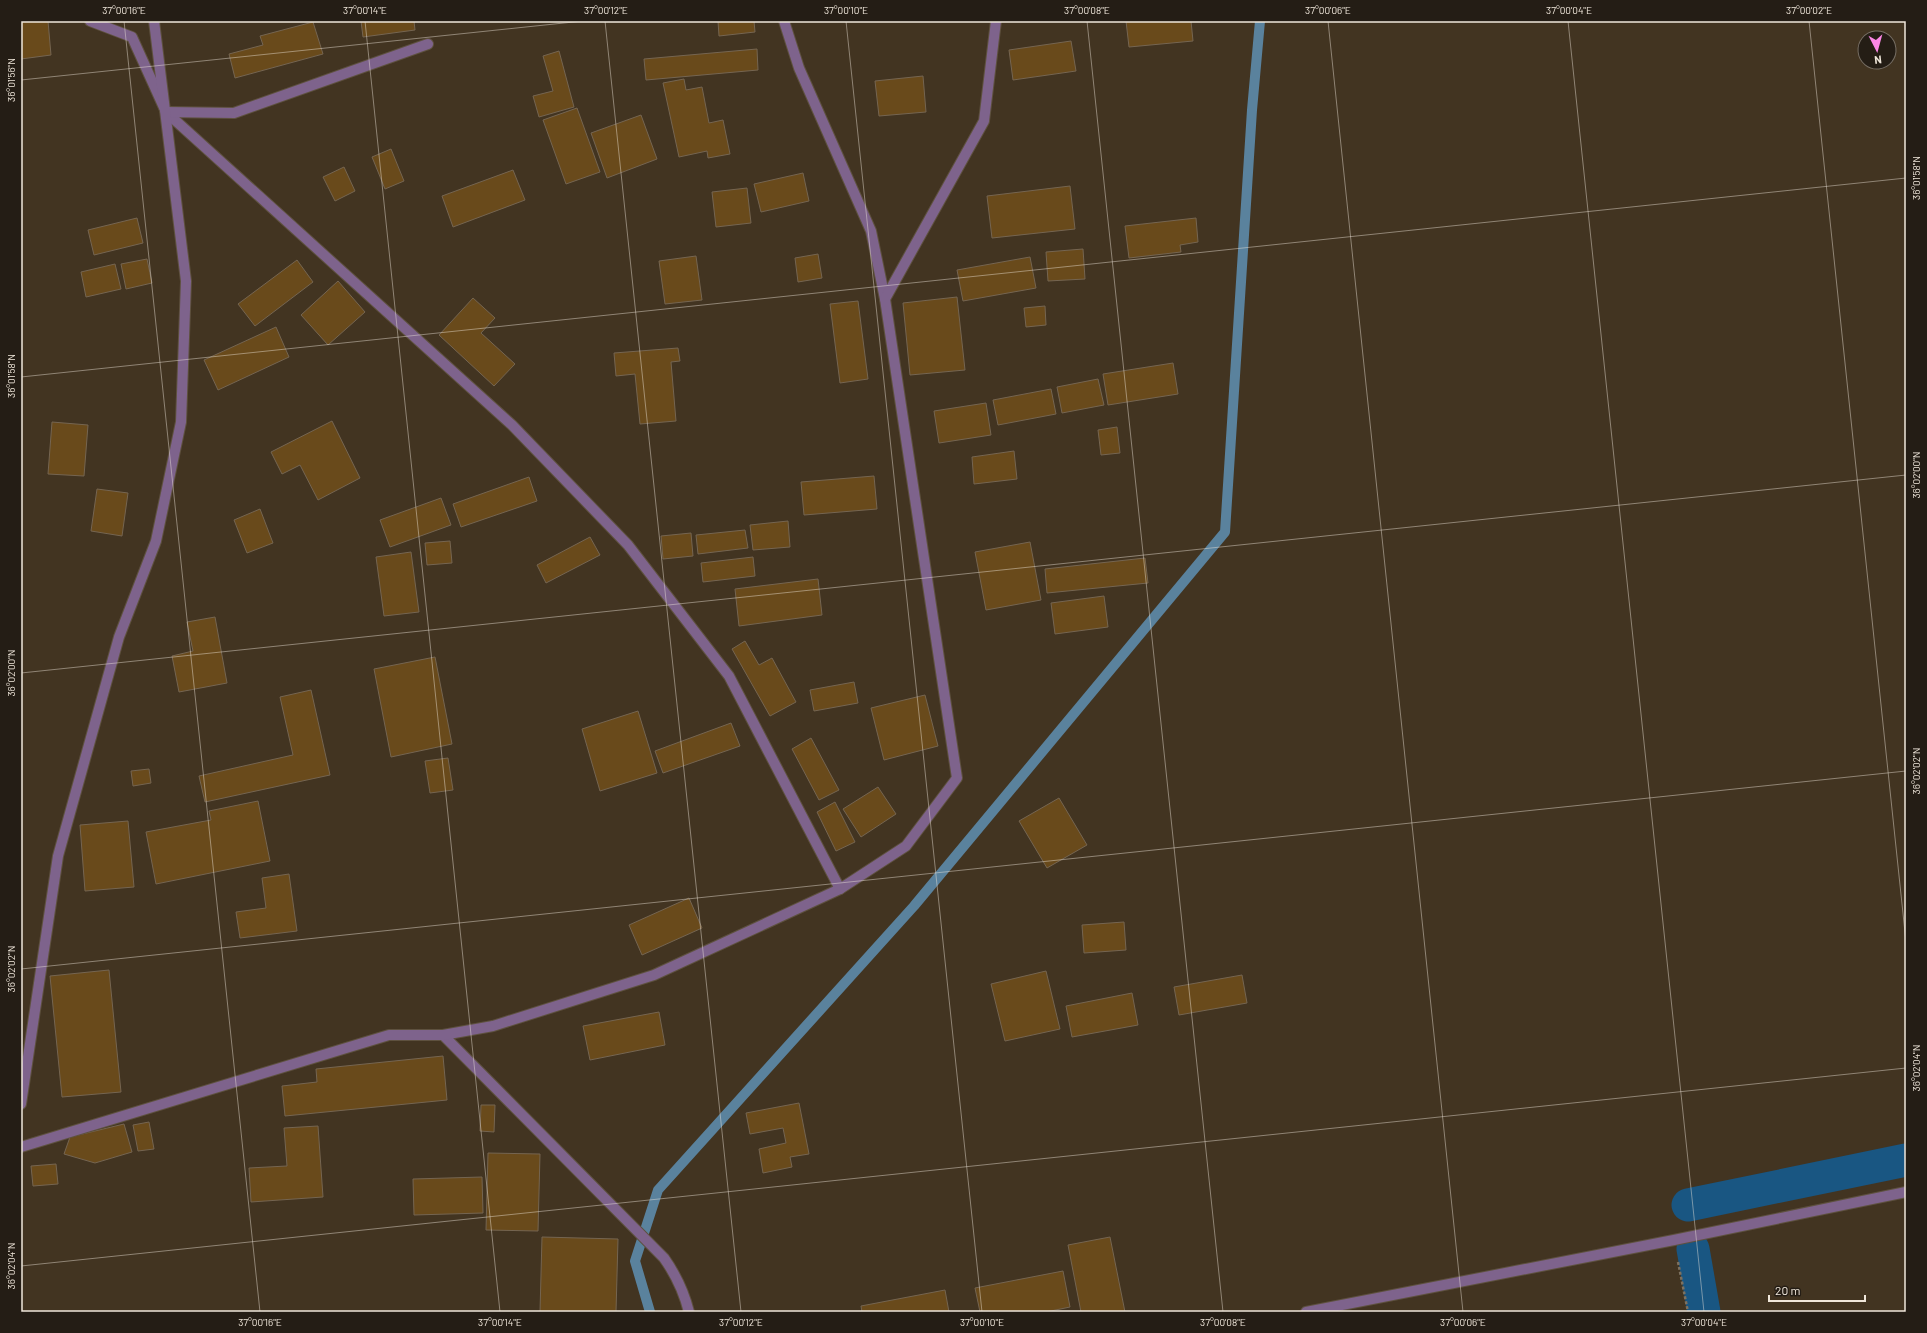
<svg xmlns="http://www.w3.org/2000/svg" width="1927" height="1333" font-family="Barlow,sans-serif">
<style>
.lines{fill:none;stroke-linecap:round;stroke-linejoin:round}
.stream{stroke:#5a829d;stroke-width:10}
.canal{stroke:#195682;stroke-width:33}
.building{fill:#694a1b;stroke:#756551}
.minor-casing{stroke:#5e513f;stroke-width:12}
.path{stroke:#7d7160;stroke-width:2.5;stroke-dasharray:3 2;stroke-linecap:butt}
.minor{stroke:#7e638c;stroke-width:10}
.ticks{fill:none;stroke:#f0e7db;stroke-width:1;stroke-opacity:0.45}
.neatline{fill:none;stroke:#f0e7db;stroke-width:1.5}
.ticks-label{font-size:10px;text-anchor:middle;fill:#f0e7db}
</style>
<rect width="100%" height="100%" fill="#423421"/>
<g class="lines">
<polyline class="stream" points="650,1312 635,1261 658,1190 914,906 1225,532 1252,110 1260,21"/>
<g class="canal">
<polyline points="1688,1205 1906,1160"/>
<polyline points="1693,1249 1704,1312"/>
</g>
</g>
<g class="building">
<polygon points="21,21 48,21 51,55 21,59"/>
<polygon points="361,21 414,21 415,30 363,37"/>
<polygon points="718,21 754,21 755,32 719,36"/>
<polygon points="1126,21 1191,21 1193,41 1129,47"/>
<polygon points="313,22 323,54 235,78 229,54 263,45 260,36"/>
<polygon points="1071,41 1076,71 1013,80 1009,50"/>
<polygon points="757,49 758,70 646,80 644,59"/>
<polygon points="559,51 574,107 539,117 533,96 553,91 543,56"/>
<polygon points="923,76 926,112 879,116 875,81"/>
<polygon points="684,79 686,90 702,87 709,123 723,120 730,154 708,158 707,151 679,157 663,83"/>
<polygon points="577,108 600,172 566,184 543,120"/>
<polygon points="641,115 657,159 607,178 591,133"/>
<polygon points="391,149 404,181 385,189 372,157"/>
<polygon points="344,167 355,191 335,201 323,177"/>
<polygon points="513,170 525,200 453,227 442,196"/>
<polygon points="803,173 809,201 761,212 754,184"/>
<polygon points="1070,186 1075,229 992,238 987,196"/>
<polygon points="747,188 751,223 716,227 712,192"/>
<polygon points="137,218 143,243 94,255 88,230"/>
<polygon points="1196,218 1198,242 1180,245 1181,252 1129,258 1125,226"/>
<polygon points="1083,249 1085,279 1048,281 1046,252"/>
<polygon points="818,254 822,278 798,282 795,258"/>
<polygon points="696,256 702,300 665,304 659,261"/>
<polygon points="1030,257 1036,288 963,301 957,270"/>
<polygon points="147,259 152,283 126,289 121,264"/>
<polygon points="297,260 313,282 255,326 238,304"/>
<polygon points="115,264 121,289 86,297 81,272"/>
<polygon points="338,281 365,312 328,345 301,315"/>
<polygon points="957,297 965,370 910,375 903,303"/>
<polygon points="473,298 495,318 481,333 515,364 494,386 439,335"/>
<polygon points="858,301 868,379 840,383 830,304"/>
<polygon points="1045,306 1046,325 1026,327 1024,308"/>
<polygon points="276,327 289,357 218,390 204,360"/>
<polygon points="678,348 680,361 671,362 676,421 640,424 635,374 616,376 614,353"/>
<polygon points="1173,363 1178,394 1108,405 1103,374"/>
<polygon points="1098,379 1104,405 1062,413 1057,387"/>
<polygon points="1051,389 1056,414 998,425 993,400"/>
<polygon points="986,403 991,435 939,443 934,411"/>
<polygon points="332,421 360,478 318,500 300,465 282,474 271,452"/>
<polygon points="52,422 88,425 84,476 48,474"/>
<polygon points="1117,427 1120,453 1101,455 1098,430"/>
<polygon points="1014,451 1017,479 974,484 972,457"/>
<polygon points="874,476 877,509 804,515 801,482"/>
<polygon points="529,477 537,501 461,527 453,504"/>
<polygon points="97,489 128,493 122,536 91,531"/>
<polygon points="441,498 451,525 390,547 380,520"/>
<polygon points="260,509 273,543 247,553 234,520"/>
<polygon points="788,521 790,547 753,550 750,525"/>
<polygon points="745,530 748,548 698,554 696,535"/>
<polygon points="691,533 693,556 663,559 661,536"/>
<polygon points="590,537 600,555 546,583 537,565"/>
<polygon points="450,541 452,563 427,565 425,543"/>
<polygon points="1030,542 1041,600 986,610 975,552"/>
<polygon points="411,552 419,612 384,616 376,557"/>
<polygon points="753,557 755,576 703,582 701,563"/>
<polygon points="1145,558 1148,583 1047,593 1045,569"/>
<polygon points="818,579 822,615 739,626 735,589"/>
<polygon points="1104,596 1108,627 1055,634 1051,603"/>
<polygon points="215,617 227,683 179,692 172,656 193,651 187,622"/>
<polygon points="745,641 759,665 772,658 796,702 770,716 732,649"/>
<polygon points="435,657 452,744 391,757 374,669"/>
<polygon points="854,682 858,703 814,711 810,690"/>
<polygon points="311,690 330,775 205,802 199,776 293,755 280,697"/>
<polygon points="925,695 938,746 884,760 871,708"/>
<polygon points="638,711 657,773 600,791 582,729"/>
<polygon points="731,723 740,746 663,773 655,751"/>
<polygon points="811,738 839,790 819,800 792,749"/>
<polygon points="448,758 453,790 430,793 425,761"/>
<polygon points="149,769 151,783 133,786 131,771"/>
<polygon points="878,787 896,814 861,837 843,809"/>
<polygon points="1059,798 1087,845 1047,868 1019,821"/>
<polygon points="258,801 270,861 156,884 146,832 211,820 209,811"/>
<polygon points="835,802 855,842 836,851 817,812"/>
<polygon points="128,821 134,887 85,891 80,825"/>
<polygon points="289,874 297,931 240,938 236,912 266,908 262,878"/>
<polygon points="689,898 702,928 642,955 629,925"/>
<polygon points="1124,922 1126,950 1084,953 1082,925"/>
<polygon points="109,970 121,1092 62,1097 50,976"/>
<polygon points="1046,971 1060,1029 1005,1041 991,984"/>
<polygon points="1242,975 1247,1003 1179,1015 1174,987"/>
<polygon points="1132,993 1138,1025 1072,1037 1066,1006"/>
<polygon points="659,1012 665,1045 590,1060 583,1026"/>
<polygon points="443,1056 447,1100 285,1116 282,1086 317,1082 316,1069"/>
<polygon points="799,1103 809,1154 790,1157 792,1167 763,1173 759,1149 786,1143 783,1128 750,1134 746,1113"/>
<polygon points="481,1105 495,1105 494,1132 480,1131"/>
<polygon points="149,1122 154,1149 138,1151 133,1125"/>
<polygon points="124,1124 132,1152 95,1163 64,1154 70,1137"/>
<polygon points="318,1126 323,1197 251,1202 249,1168 287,1166 284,1128"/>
<polygon points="488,1153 540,1154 538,1231 486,1230"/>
<polygon points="56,1164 58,1184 33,1186 31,1166"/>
<polygon points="482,1177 483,1213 414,1215 413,1179"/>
<polygon points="542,1237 618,1239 616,1312 540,1312"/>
<polygon points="1110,1237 1125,1312 1081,1312 1068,1245"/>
<polygon points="1063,1271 1070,1307 1046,1312 980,1312 975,1288"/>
<polygon points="945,1290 949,1312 862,1312 861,1306"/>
</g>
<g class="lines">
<g class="minor-casing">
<g id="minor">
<polyline points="90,21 132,37 166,112 512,425 628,545 729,676 840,889"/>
<polyline points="784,21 799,68 871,231 885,299"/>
<polyline points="166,112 234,113 428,44"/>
<path d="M443 1035 664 1258C676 1275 684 1292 689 1312"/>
<polyline points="21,1104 58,856 119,637 156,541 181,422 186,281 154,21"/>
<polyline points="21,1147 389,1035 443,1035 493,1026 654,975 840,889 906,846 957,778 885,299 984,121 996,21"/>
<polyline points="1306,1312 1674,1240 1906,1192"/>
</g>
</g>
<polyline class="path" points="1678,1262 1688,1312"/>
<use href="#minor" class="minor"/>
</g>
<path class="ticks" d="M124 21 260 1312M365 21 500 1312M605 21 741 1312M846 21 982 1312M1087 21 1223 1312M1328 21 1463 1312M1568 21 1704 1312M1809 21 1906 942M21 80 583 21M21 377 1906 178M21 673 1906 475M21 969 1906 771M21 1266 1906 1068"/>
<rect width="1927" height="1333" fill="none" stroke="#241d15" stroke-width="44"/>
<g transform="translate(1877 50) rotate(174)"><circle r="19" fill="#241d15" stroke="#766e64"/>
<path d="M0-3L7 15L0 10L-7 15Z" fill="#fb87e6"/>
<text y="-6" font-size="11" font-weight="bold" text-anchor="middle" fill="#f0e7db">N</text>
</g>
<path d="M1769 1295v6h96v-6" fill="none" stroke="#f0e7db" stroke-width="2"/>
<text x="1775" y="1295" font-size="12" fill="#f0e7db" stroke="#241d15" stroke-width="3" paint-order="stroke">20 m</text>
<rect x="22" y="22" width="1883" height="1289" class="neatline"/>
<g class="ticks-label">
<text x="124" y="14">37°00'16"E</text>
<text x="365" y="14">37°00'14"E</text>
<text x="606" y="14">37°00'12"E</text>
<text x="846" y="14">37°00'10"E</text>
<text x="1087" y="14">37°00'08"E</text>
<text x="1328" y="14">37°00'06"E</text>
<text x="1569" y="14">37°00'04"E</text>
<text x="1809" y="14">37°00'02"E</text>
<text transform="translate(11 80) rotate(-90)" y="4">36°01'56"N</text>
<text transform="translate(1916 178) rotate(-90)" y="4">36°01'58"N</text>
<text transform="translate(11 376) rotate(-90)" y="4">36°01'58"N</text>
<text transform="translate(1916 475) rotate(-90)" y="4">36°02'00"N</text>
<text transform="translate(11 673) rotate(-90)" y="4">36°02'00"N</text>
<text transform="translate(1916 771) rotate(-90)" y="4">36°02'02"N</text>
<text transform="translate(11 969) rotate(-90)" y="4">36°02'02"N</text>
<text transform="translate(1916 1068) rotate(-90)" y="4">36°02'04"N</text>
<text transform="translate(11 1266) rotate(-90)" y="4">36°02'04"N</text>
<text x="260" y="1326">37°00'16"E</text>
<text x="500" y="1326">37°00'14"E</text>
<text x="741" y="1326">37°00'12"E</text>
<text x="982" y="1326">37°00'10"E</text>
<text x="1223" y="1326">37°00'08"E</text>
<text x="1463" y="1326">37°00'06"E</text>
<text x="1704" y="1326">37°00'04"E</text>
</g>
</svg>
